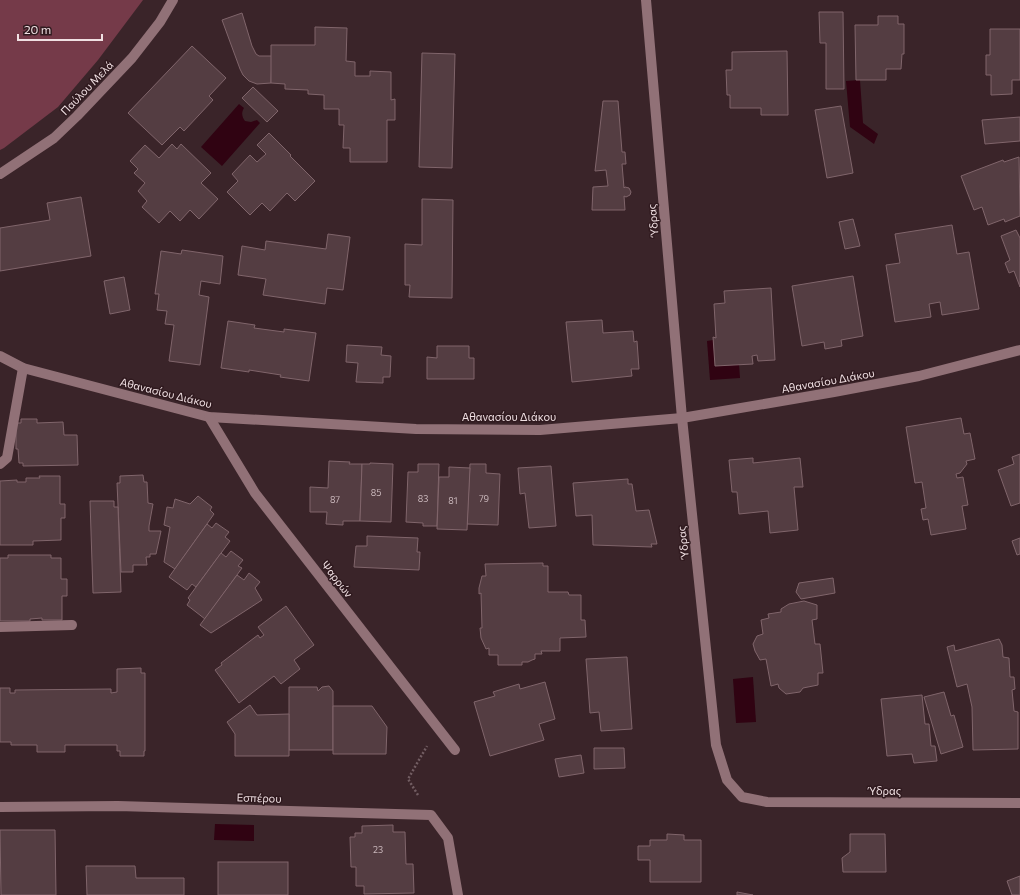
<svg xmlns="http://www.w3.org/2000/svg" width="1020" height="895" font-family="Commissioner,sans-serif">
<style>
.green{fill:#753a49}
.water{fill:#300312}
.building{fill:#543d42;stroke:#80656b}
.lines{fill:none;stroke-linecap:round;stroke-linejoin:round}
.path{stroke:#725d62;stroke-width:2.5;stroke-dasharray:2 2;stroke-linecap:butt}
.minor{stroke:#917177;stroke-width:10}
.labels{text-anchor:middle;stroke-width:3;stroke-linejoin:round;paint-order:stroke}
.number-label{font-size:9px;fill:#c9b7bb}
.street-label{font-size:11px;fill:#f0e0e3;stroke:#301a1f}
</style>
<rect width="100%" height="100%" fill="#3a2429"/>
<polygon class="green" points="0,0 143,0 98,60 58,107 4,148 0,150"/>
<g class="water">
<polygon points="860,80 863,123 878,134 874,144 850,127 846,81"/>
<path d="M239 104 244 108C241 113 242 117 245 121L251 122 257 120 260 123 222 166 201 147Z"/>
<polygon points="713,340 739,364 740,378 710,380 707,341"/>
<polygon points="753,677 756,722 736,723 733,679"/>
<polygon points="215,824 254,825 254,841 214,840"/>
</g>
<g class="building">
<polygon points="819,12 843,12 844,89 826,89 826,43 820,43"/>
<polygon points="242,13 252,46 256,54 259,56 272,56 271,83 257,84 249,81 243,75 240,69 222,20"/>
<polygon points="878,16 898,16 898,24 904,24 904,54 902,54 901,69 886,69 886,80 856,80 855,25 878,25"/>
<polygon points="315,27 347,28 346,61 355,62 355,76 370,76 370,71 391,72 391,100 395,99 395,120 387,120 387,162 350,162 350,148 343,148 344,125 339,125 339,109 324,109 324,95 308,94 308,90 285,89 285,84 271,83 271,45 315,45"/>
<polygon points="990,29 1020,29 1020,80 1012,80 1012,94 991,95 991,75 986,75 986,55 990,55"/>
<polygon points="192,46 226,78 209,96 213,100 184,131 180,127 162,145 128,113"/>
<polygon points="787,51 788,115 761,115 761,108 730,108 730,95 727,95 726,70 732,70 732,52"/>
<polygon points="422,53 455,54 452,168 419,167"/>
<polygon points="253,87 278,111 267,122 242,98"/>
<polygon points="603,101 618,101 622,152 625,152 626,164 622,164 624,188 625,187 629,188 631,192 630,195 626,197 624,196 625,210 592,210 593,187 608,186 606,170 595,171"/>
<polygon points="841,106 853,173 827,178 815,110"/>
<polygon points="1020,117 1020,141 985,144 982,120"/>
<polygon points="269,133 291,155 290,156 315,181 295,201 287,193 270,211 262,203 250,215 227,192 238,181 232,174 250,155 257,162 266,154 257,145"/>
<polygon points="172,144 177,149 181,144 211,173 201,183 218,199 199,219 190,210 180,221 170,211 159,223 142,207 147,201 138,191 145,183 134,173 138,169 130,161 145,145 159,158"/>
<polygon points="1019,157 1020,216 1005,222 1004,219 988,225 982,207 974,210 961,176 1003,160 1004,162"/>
<polygon points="81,197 91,256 0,271 0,228 50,220 47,203"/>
<polygon points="422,199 453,200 452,298 409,297 410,285 405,285 405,244 422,245"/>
<polygon points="853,219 860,246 845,249 839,222"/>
<polygon points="952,225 957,254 969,252 979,309 942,315 940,302 929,304 931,317 895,322 886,265 900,263 895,234"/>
<polygon points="1016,230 1020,238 1020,287 1014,271 1009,273 1005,263 1010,260 1001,236"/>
<polygon points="328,234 350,237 343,290 327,288 325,304 263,295 266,279 238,275 242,246 265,250 266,241 326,249"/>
<polygon points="182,250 223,256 220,284 201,281 199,295 209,297 200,365 169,361 174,325 165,324 167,311 157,310 159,294 155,294 161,251 181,254"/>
<polygon points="853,276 863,336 841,340 842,346 825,349 824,342 802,346 792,286"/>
<polygon points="124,277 130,310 110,314 104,281"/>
<polygon points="771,288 775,360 758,361 757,355 752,356 753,364 715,366 713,337 716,338 714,304 725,303 724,291"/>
<polygon points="602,320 603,333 633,331 634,342 637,341 639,369 631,369 632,376 572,382 566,322"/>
<polygon points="228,321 255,325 254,328 284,332 284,329 316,333 309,381 280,377 281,375 249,370 249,372 221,368"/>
<polygon points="347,345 382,347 381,355 391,356 390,377 383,377 383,383 356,382 358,363 346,362"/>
<polygon points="437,346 469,346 469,358 474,358 474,379 427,379 427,357 437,358"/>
<polygon points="961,418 964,434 970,433 975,459 966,461 967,464 960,473 956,474 957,478 963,477 968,505 962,506 966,529 931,535 928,519 923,520 921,509 926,508 922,482 915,483 906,427"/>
<polygon points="21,419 37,419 37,423 63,422 64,435 77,435 78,465 23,466 23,463 19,463 18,449 16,449 16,423 21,423"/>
<polygon points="1020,454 1020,503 1011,506 998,470 1014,464 1012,457"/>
<polygon points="753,458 753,463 800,458 803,487 794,487 798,530 770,533 768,511 739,514 737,492 732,492 729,460"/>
<polygon points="329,461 350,462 349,464 362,464 360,521 343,521 343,525 326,524 327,512 310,512 310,487 328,488"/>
<polygon points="370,463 393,464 391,522 360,521 362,464 370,464"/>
<polygon points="418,464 439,464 437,526 423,526 423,523 406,522 408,472 418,472"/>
<polygon points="470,464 486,464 486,473 500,474 498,525 467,524"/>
<polygon points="551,466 556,526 529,528 525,493 520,494 518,468"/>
<polygon points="449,467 470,468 467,530 437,529 439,477 449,477"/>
<polygon points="143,475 144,482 147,482 148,503 153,504 149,526 149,531 161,531 156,554 150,554 150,557 146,557 147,565 133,565 133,572 121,572 117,483 120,483 120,476"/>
<polygon points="39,476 60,476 60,504 65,504 65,518 61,518 61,540 33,541 33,545 0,545 0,481 17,480 17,482 26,482 26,478 40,478"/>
<polygon points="628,479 628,484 632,484 636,511 649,510 657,544 651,544 652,547 593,545 592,515 576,516 573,483"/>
<polygon points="198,496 212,507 210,510 214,514 175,569 164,562 170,527 164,525 167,507 173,508 175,499 190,504"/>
<polygon points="90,501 114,501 114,507 118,507 121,592 93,593"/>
<polygon points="216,523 229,532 225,537 230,541 196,587 192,584 187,590 169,577 207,524 212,528"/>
<polygon points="367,536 418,538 417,552 420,552 419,570 354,567 356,546 367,546"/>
<polygon points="1020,538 1020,554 1017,555 1012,541"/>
<polygon points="231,551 243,560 238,566 242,568 205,619 187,605 190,600 188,598 221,553 226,557"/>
<polygon points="8,555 51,555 51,558 61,558 61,579 67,579 67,596 62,596 62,620 42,620 42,618 30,619 30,621 0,621 0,558 8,558"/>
<polygon points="543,563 543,566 548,566 548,592 568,592 569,595 581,595 581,620 585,620 586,637 560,638 560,651 541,651 542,654 535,654 535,659 532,660 528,662 522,662 522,665 498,665 498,655 489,655 489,648 486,649 481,638 480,628 482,628 481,593 479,594 479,588 482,576 486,576 485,564"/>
<polygon points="249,573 260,582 255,588 262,600 211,633 200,625 237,575 244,580"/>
<polygon points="833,578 835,593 801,599 796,592 799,583"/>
<polygon points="804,601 817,605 817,619 812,620 815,644 820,644 823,673 818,673 818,685 803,688 800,692 786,694 779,688 778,684 771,686 766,659 760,660 755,651 753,644 757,636 763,634 761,620 769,618 768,614 781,612 781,609 789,604"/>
<polygon points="286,606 314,645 294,660 300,669 281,684 274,676 239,703 215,670 222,665 221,663 258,635 260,638 264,635 258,627"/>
<polygon points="999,639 1002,645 1003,657 1009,658 1010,677 1014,677 1015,689 1012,690 1014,711 1018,712 1018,749 973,750 972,707 967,684 957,687 947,647 954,645 955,651"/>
<polygon points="627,657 632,729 601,731 599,712 590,713 586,659"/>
<polygon points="141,668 141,673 145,673 145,751 144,751 144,756 120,756 120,751 117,751 117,745 65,745 65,752 37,752 37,745 11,745 11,742 0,742 0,688 10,688 10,693 15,693 15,690 111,689 111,693 117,692 117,669"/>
<polygon points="545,682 555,719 539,724 544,740 490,756 474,702 495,696 493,692 519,684 520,689"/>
<polygon points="329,686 333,691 333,750 289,750 289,687 317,687 318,691 322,687"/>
<polygon points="944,692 951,716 954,715 963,747 941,754 924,697"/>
<polygon points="922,695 925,724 929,724 931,746 935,746 937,761 914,763 912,754 887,756 881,699"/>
<polygon points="250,705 257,715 289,714 289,756 235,756 235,734 227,722"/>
<polygon points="333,706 372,706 387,727 386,754 333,754"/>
<polygon points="594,748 624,748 625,768 594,769"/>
<polygon points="581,755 584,773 559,777 555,759"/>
<polygon points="393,825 393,832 405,832 406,864 413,864 414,893 364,894 364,886 356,886 356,867 351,867 350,837 355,837 355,833 362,833 362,826"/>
<polygon points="0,830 55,830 56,895 1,895"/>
<polygon points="667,834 684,835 684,840 701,840 701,882 650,882 650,860 638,860 638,846 650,846 650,840 667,840"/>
<polygon points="850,834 885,834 886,872 843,872 842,858 850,852"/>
<rect x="218" y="862" width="70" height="33"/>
<polygon points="86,866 135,866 136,878 184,878 184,895 87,895"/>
<polygon points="1020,876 1020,895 1012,895 1007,881"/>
<polygon points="737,892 753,895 737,895"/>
</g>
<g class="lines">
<polyline class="path" points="418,795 408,779 427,746"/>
<g class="minor">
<polyline points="646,0 682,418 716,745 727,780 742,797 767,802 1020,803"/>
<polyline points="0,174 54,138 77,116 132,58 160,22 173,0"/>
<polyline points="0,356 23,368 209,417 416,429 540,430 682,418 834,392 919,376 1020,350"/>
<polyline points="209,417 255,493 455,750"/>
<polyline points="0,464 7,458 23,368"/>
<polyline points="0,627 72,625"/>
<polyline points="0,807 118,806 431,815 448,838 458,895"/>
</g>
</g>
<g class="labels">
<g class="number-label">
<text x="376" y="496">85</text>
<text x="423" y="502">83</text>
<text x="484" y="502">79</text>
<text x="335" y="503">87</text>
<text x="453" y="504">81</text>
<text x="378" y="853">23</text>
</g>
<g class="street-label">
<text transform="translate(87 88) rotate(-46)" y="4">Παύλου Μελά</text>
<text transform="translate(653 220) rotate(-95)" y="4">Ύδρας</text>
<text transform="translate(828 381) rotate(-10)" y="4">Αθανασίου Διάκου</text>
<text transform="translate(166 393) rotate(14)" y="4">Αθανασίου Διάκου</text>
<text x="509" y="421">Αθανασίου Διάκου</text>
<text transform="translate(683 542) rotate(-96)" y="4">Ύδρας</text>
<text transform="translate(337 579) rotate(52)" y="4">Ψαρρών</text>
<text x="885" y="795">Ύδρας</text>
<text transform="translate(259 798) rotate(2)" y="4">Εσπέρου</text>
</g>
</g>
<path d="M18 34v6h84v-6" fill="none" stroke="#f0e0e3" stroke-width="2"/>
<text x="24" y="34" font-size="12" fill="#f0e0e3" stroke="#301a1f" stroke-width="3" paint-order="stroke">20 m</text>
</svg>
